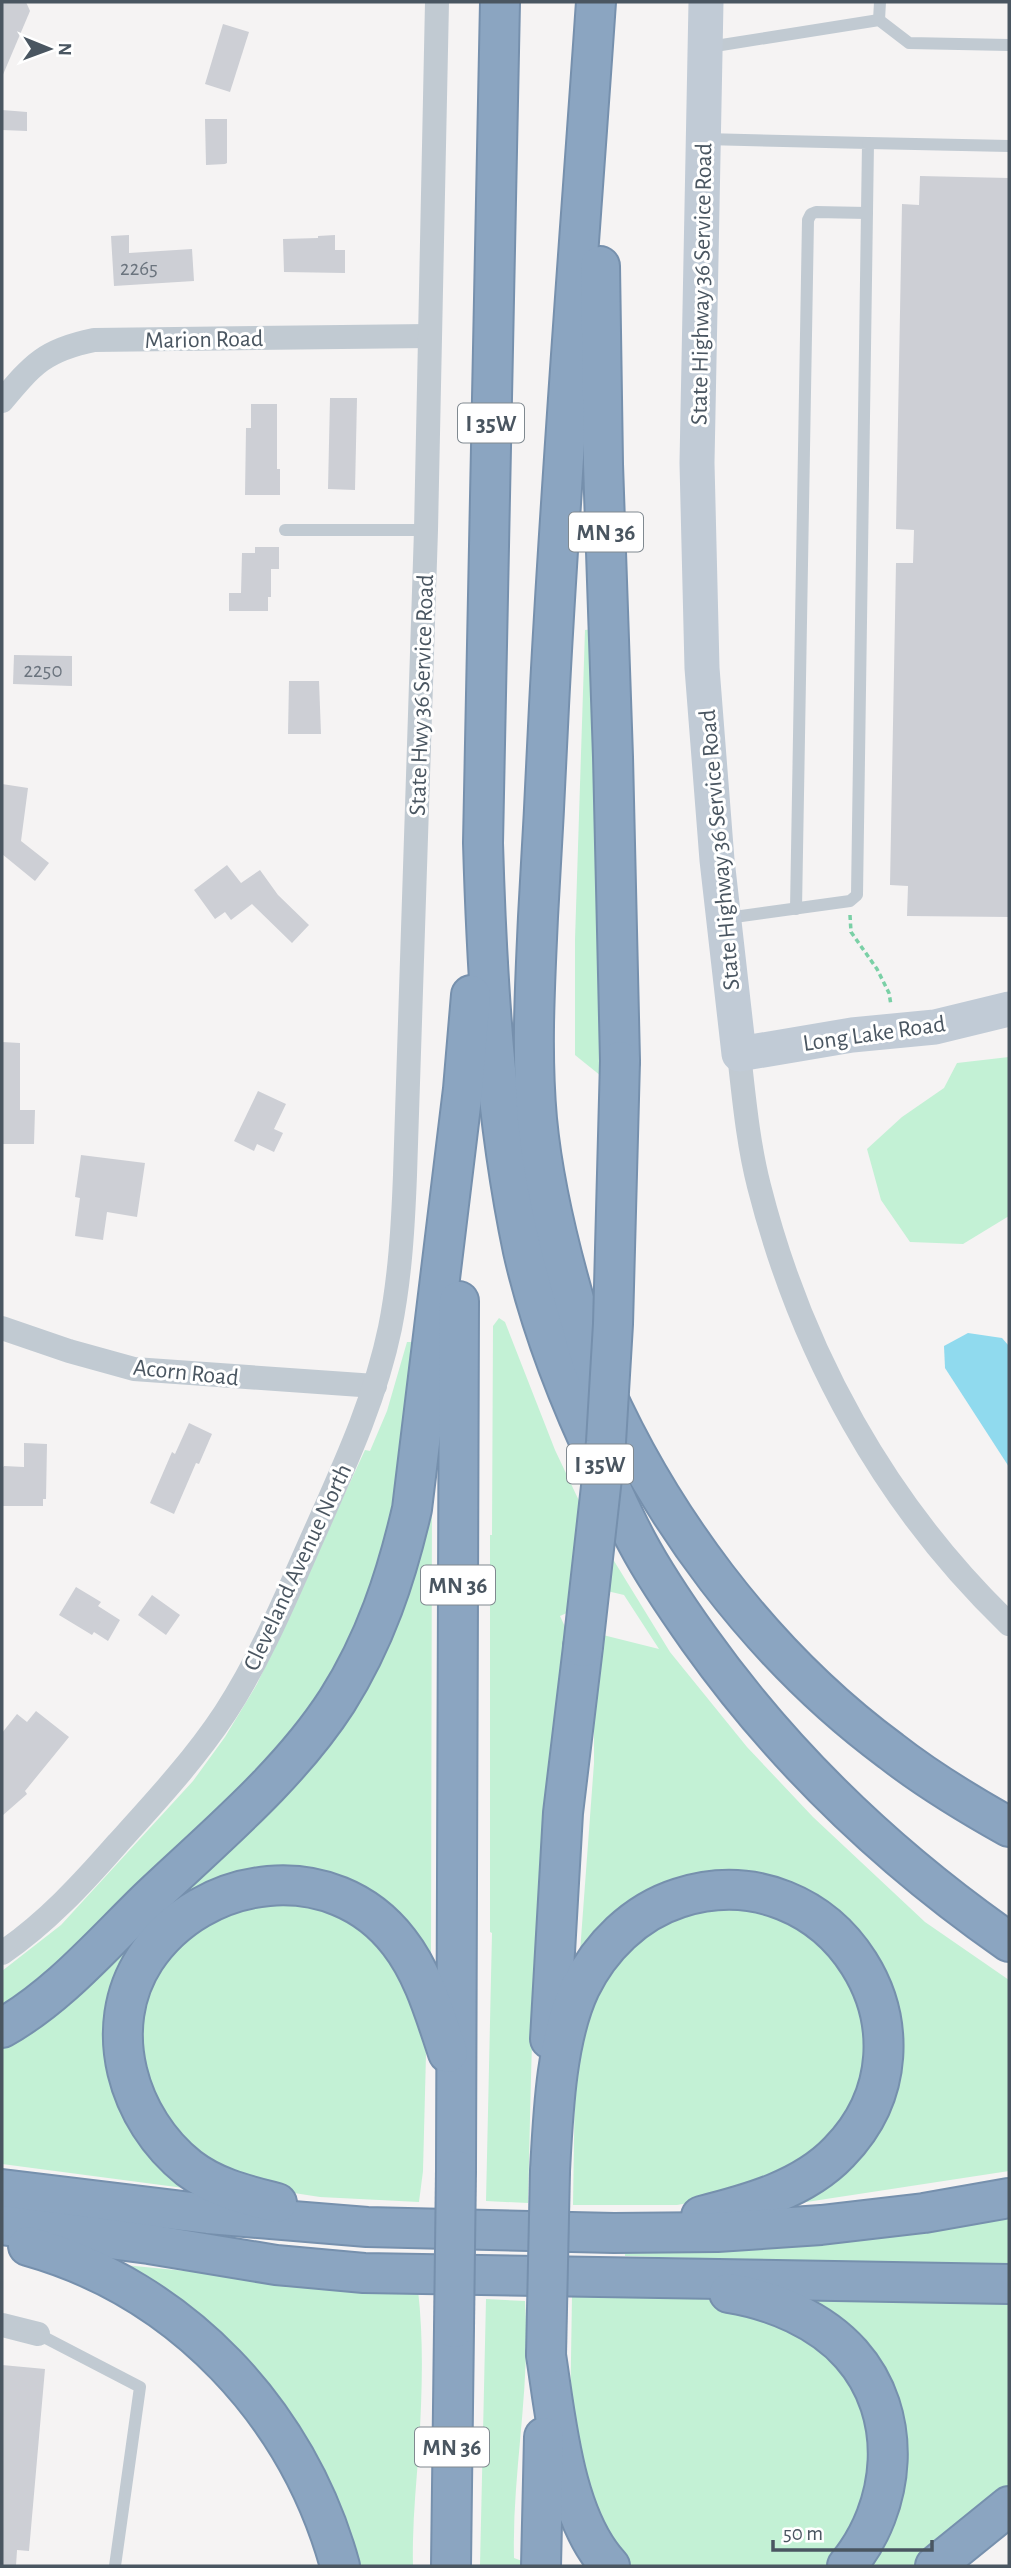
<svg xmlns="http://www.w3.org/2000/svg" width="1011" height="2568" font-family="'Alegreya Sans',sans-serif">
<style>
.green{fill:#c3f1d5}
.water{fill:#90daee}
.building{fill:#cdcfd5}
.lines{fill:none;stroke-linecap:round;stroke-linejoin:round}
.highway-casing{stroke:#7690ad;stroke-width:42}
.path{stroke:#7ad0a6;stroke-width:3.5;stroke-dasharray:5 3.5;stroke-linecap:butt}
.lane{stroke:#c1cad2;stroke-width:12}
.street{stroke:#c1cad2;stroke-width:24}
.secondary{stroke:#c1cbd6;stroke-width:35}
.highway{stroke:#8ba5c1;stroke-width:38}
.highway-bridge-casing{stroke:#7690ad;stroke-width:42;stroke-linecap:butt}
.highway-bridge{stroke:#8ba5c1;stroke-width:38}
.labels{text-anchor:middle;stroke-width:6;stroke-linejoin:round;paint-order:stroke}
.number-label{font-size:21px;fill:#6b747e}
.shield{fill:#fff;stroke:#808990;stroke-width:2}
.shield-label{font-size:23px;font-weight:bold;fill:#4a5661}
.street-label{font-size:24px;fill:#4a5661;stroke:#fff}
</style>
<rect width="100%" height="100%" fill="#f5f3f3"/>
<g class="green">
<polygon points="593,629 601,1076 575,1055 575,940 585,630"/>
<polygon points="1009,1057 1009,1216 963,1244 910,1242 881,1200 867,1149 902,1117 944,1088 957,1063"/>
<path d="M499 1318 505 1322 555 1450 581 1505 569 1612 560 1616 567 1631C559 1707 548 1782 542 1858 532 1973 531 2088 528 2203L486 2201 492 1933 490 1932V1535H492L493 1326Z"/>
<polygon points="407,1342 411,1342 407,1454 371,1597 311,1716 226,1809 2,2013 2,1971 61,1925 193,1781 225,1737 257,1684 365,1450 370,1451 387,1411"/>
<polygon points="432,1492 431,1955 426,1956 411,1933 234,1874 217,1879 193,1891 111,2017 199,2190 2,2164 2,2037 294,1774"/>
<polygon points="611,1556 670,1652 747,1747 813,1817 925,1922 1009,1980 1009,2171 800,2203 800,2189 894,2031 776,1882 580,1952 594,1763 594,1703 603,1635 659,1649 624,1595 607,1591"/>
<polygon points="225,1902 341,1907 388,1942 424,2026 426,2054 423,2171 419,2202 320,2197 281,2191 217,2167 161,2120 135,2046 156,1963"/>
<polygon points="700,1904 792,1913 865,1994 865,2091 805,2166 712,2199 677,2205 573,2205 575,2076 585,2019 623,1948"/>
<polygon points="1009,2212 1009,2267 625,2256 625,2254 618,2254 618,2248"/>
<path d="M124 2265 227 2275V2277L418 2290C424 2342 422 2394 419 2447 416 2487 412 2526 413 2566H355L345 2535 123 2271Z"/>
<polygon points="593,2294 721,2300 788,2320 860,2387 876,2481 830,2566 630,2566 601,2530 570,2421 572,2296 592,2297"/>
<polygon points="805,2296 1009,2300 1009,2490 917,2566 860,2566 899,2478"/>
<path d="M486 2299 525 2301C531 2389 512 2472 514 2558L525 2562V2566H480Z"/>
</g>
<polygon class="water" points="968,1333 1002,1338 1009,1346 1009,1467 945,1368 944,1346"/>
<g class="building">
<polygon points="2,2 26,2 30,11 2,77"/>
<polygon points="223,24 249,32 230,92 205,84"/>
<polygon points="2,110 27,112 27,131 2,130"/>
<polygon points="205,119 227,119 227,163 225,164 206,165"/>
<polygon points="920,176 1009,178 1009,917 907,916 908,886 890,885 896,563 913,563 914,530 896,529 902,204 919,205"/>
<polygon points="129,235 129,253 192,249 194,281 114,286 111,236"/>
<polygon points="335,235 335,250 345,250 345,273 284,272 283,239 318,238 318,236"/>
<polygon points="330,398 357,398 355,490 328,489"/>
<polygon points="251,404 277,404 277,469 280,469 280,495 245,495 246,428 251,428"/>
<polygon points="255,547 279,547 279,569 271,569 271,597 268,597 268,611 229,611 229,593 241,593 242,553 255,553"/>
<polygon points="14,655 72,656 72,686 13,684"/>
<polygon points="289,681 319,681 321,734 288,734"/>
<polygon points="2,784 28,788 21,841 49,863 35,881 2,854"/>
<polygon points="227,865 241,883 260,870 278,895 309,925 292,943 252,904 231,920 225,912 215,919 194,890"/>
<polygon points="2,1042 20,1043 20,1110 35,1110 34,1144 2,1144"/>
<polygon points="258,1091 286,1104 274,1129 283,1133 274,1152 257,1144 254,1151 234,1141"/>
<polygon points="81,1155 145,1163 137,1217 107,1212 103,1240 75,1236 80,1198 75,1197"/>
<polygon points="189,1423 212,1434 199,1464 196,1463 174,1514 150,1503 172,1452 175,1454"/>
<polygon points="24,1443 47,1444 46,1499 43,1499 43,1506 2,1506 2,1469 4,1466 24,1467"/>
<polygon points="76,1587 101,1602 98,1606 120,1620 108,1641 94,1632 92,1635 59,1615"/>
<polygon points="152,1595 180,1615 166,1635 138,1615"/>
<polygon points="36,1711 69,1737 25,1791 27,1794 2,1816 2,1733 17,1714 27,1722"/>
<polygon points="2,2365 45,2369 29,2551 17,2550 16,2566 2,2566"/>
</g>
<g class="lines">
<g class="highway-casing">
<g id="highway">
<path d="M500 2 483 843C487 980 495 1117 523 1251 540 1326 568 1398 601 1467 613 1492 624 1518 637 1542 655 1576 677 1608 699 1639 783 1757 890 1859 1009 1942"/>
<path d="M596 2C580 236 561 471 549 706 546 776 542 847 538 917 535 985 531 1051 537 1119 543 1183 558 1244 576 1306 582 1325 586 1345 593 1364 655 1513 761 1655 891 1751 928 1780 968 1804 1009 1827"/>
<polyline points="600,266 603,464 613,757 620,1061"/>
<path d="M2 2028C57 1997 101 1946 146 1902 211 1840 288 1777 337 1701 375 1641 396 1578 412 1509L463 1089 471 995"/>
<polyline points="550,2039 563,1813 583,1647"/>
<polyline points="456,2170 459,1301"/>
<path d="M550 2171C553 2115 556 2039 580 1988 600 1947 635 1912 679 1898 832 1849 952 2036 839 2152 804 2189 749 2204 701 2216"/>
<polyline points="2,2189 208,2214 367,2227 614,2233 717,2232 821,2225 924,2213 1009,2198"/>
<path d="M277 2203C246 2195 215 2188 189 2168 128 2120 100 2028 145 1959 202 1873 333 1856 399 1942 424 1974 435 2015 448 2053"/>
<polyline points="2,2225 149,2244 276,2265 364,2273 1009,2284"/>
<path d="M28 2246C181 2289 298 2413 340 2566"/>
<path d="M729 2293C773 2300 821 2320 851 2354 905 2415 896 2507 847 2566"/>
<path d="M546 2355C556 2419 564 2517 610 2566"/>
<polyline points="451,2566 454,2328"/>
<polyline points="541,2566 544,2437"/>
<polyline points="935,2566 1009,2506"/>
</g>
</g>
<polyline class="path" points="850,915 851,932 877,969 889,993 891,1005"/>
<g class="lane">
<polyline points="879,20 880,2"/>
<polyline points="709,47 879,20 909,43 1009,45"/>
<polyline points="705,139 868,143 857,895 850,901 727,918"/>
<polyline points="868,143 1009,146"/>
<polyline points="285,530 426,530"/>
<polyline points="796,909 808,220 811,214 816,212 867,213"/>
<polyline points="38,2334 140,2387 115,2566"/>
</g>
<g class="street">
<path d="M2 401C33 364 45 350 94 340L429 336"/>
<path d="M739 1054C744 1098 748 1143 759 1186 801 1352 885 1505 1009 1624"/>
<polyline points="2,1328 69,1351 134,1369 375,1386"/>
<path d="M2 1953C46 1923 82 1884 117 1844 155 1802 194 1760 225 1713 264 1653 290 1587 319 1523 347 1460 376 1396 390 1328 400 1278 403 1227 405 1175L426 530 437 2"/>
<polyline points="2,2325 38,2334"/>
</g>
<polyline class="secondary" points="706,2 697,463 702,668 717,860 739,1054 852,1035 935,1027 1009,1009"/>
<use href="#highway" class="highway"/>
<g class="highway-bridge-casing">
<g id="highway-bridge">
<polyline points="583,1647 606,1442 613,1324 620,1061"/>
<polyline points="454,2328 456,2170"/>
<polyline points="546,2355 550,2171"/>
</g>
</g>
<use href="#highway-bridge" class="highway-bridge"/>
</g>
<g class="labels">
<g class="number-label">
<text x="139" y="275">2265</text>
<text x="43" y="677">2250</text>
</g>
<g class="shield">
<rect x="458" y="403.5" width="66" height="39" rx="5"/>
<rect x="569" y="512.5" width="74" height="39" rx="5"/>
<rect x="567" y="1444.5" width="66" height="39" rx="5"/>
<rect x="421" y="1565.5" width="74" height="39" rx="5"/>
<rect x="415" y="2427.5" width="74" height="39" rx="5"/>
</g>
<g class="shield-label">
<text x="491" y="431">I 35W</text>
<text x="606" y="540">MN 36</text>
<text x="600" y="1472">I 35W</text>
<text x="458" y="1593">MN 36</text>
<text x="452" y="2455">MN 36</text>
</g>
<g class="street-label">
<text transform="translate(701 284) rotate(-89)" y="8">State Highway 36 Service Road</text>
<text transform="translate(204 339) rotate(-1)" y="8">Marion Road</text>
<text transform="translate(421 695) rotate(-88)" y="8">State Hwy 36 Service Road</text>
<text transform="translate(719 850) rotate(-95)" y="8">State Highway 36 Service Road</text>
<text transform="translate(874 1033) rotate(-8)" y="8">Long Lake Road</text>
<text transform="translate(186 1372) rotate(6)" y="8">Acorn Road</text>
<text transform="translate(297 1567) rotate(-65)" y="8">Cleveland Avenue North</text>
</g>
</g>
<rect width="1011" height="2568" fill="none" stroke="#4a5661" stroke-width="7"/>
<g transform="translate(49 49) rotate(91)" stroke="#ffffff" stroke-width="5" paint-order="stroke">
<path d="M0-5L12 26L0 18L-12 26Z" fill="#4a5661"/>
<text y="-10" font-size="19" font-weight="bold" text-anchor="middle" fill="#4a5661">N</text>
</g>
<path d="M773 2540v10h159v-10" fill="none" stroke="#4a5661" stroke-width="3.5"/>
<text x="783" y="2540" font-size="21" fill="#4a5661" stroke="#ffffff" stroke-width="5" paint-order="stroke">50 m</text>
</svg>
